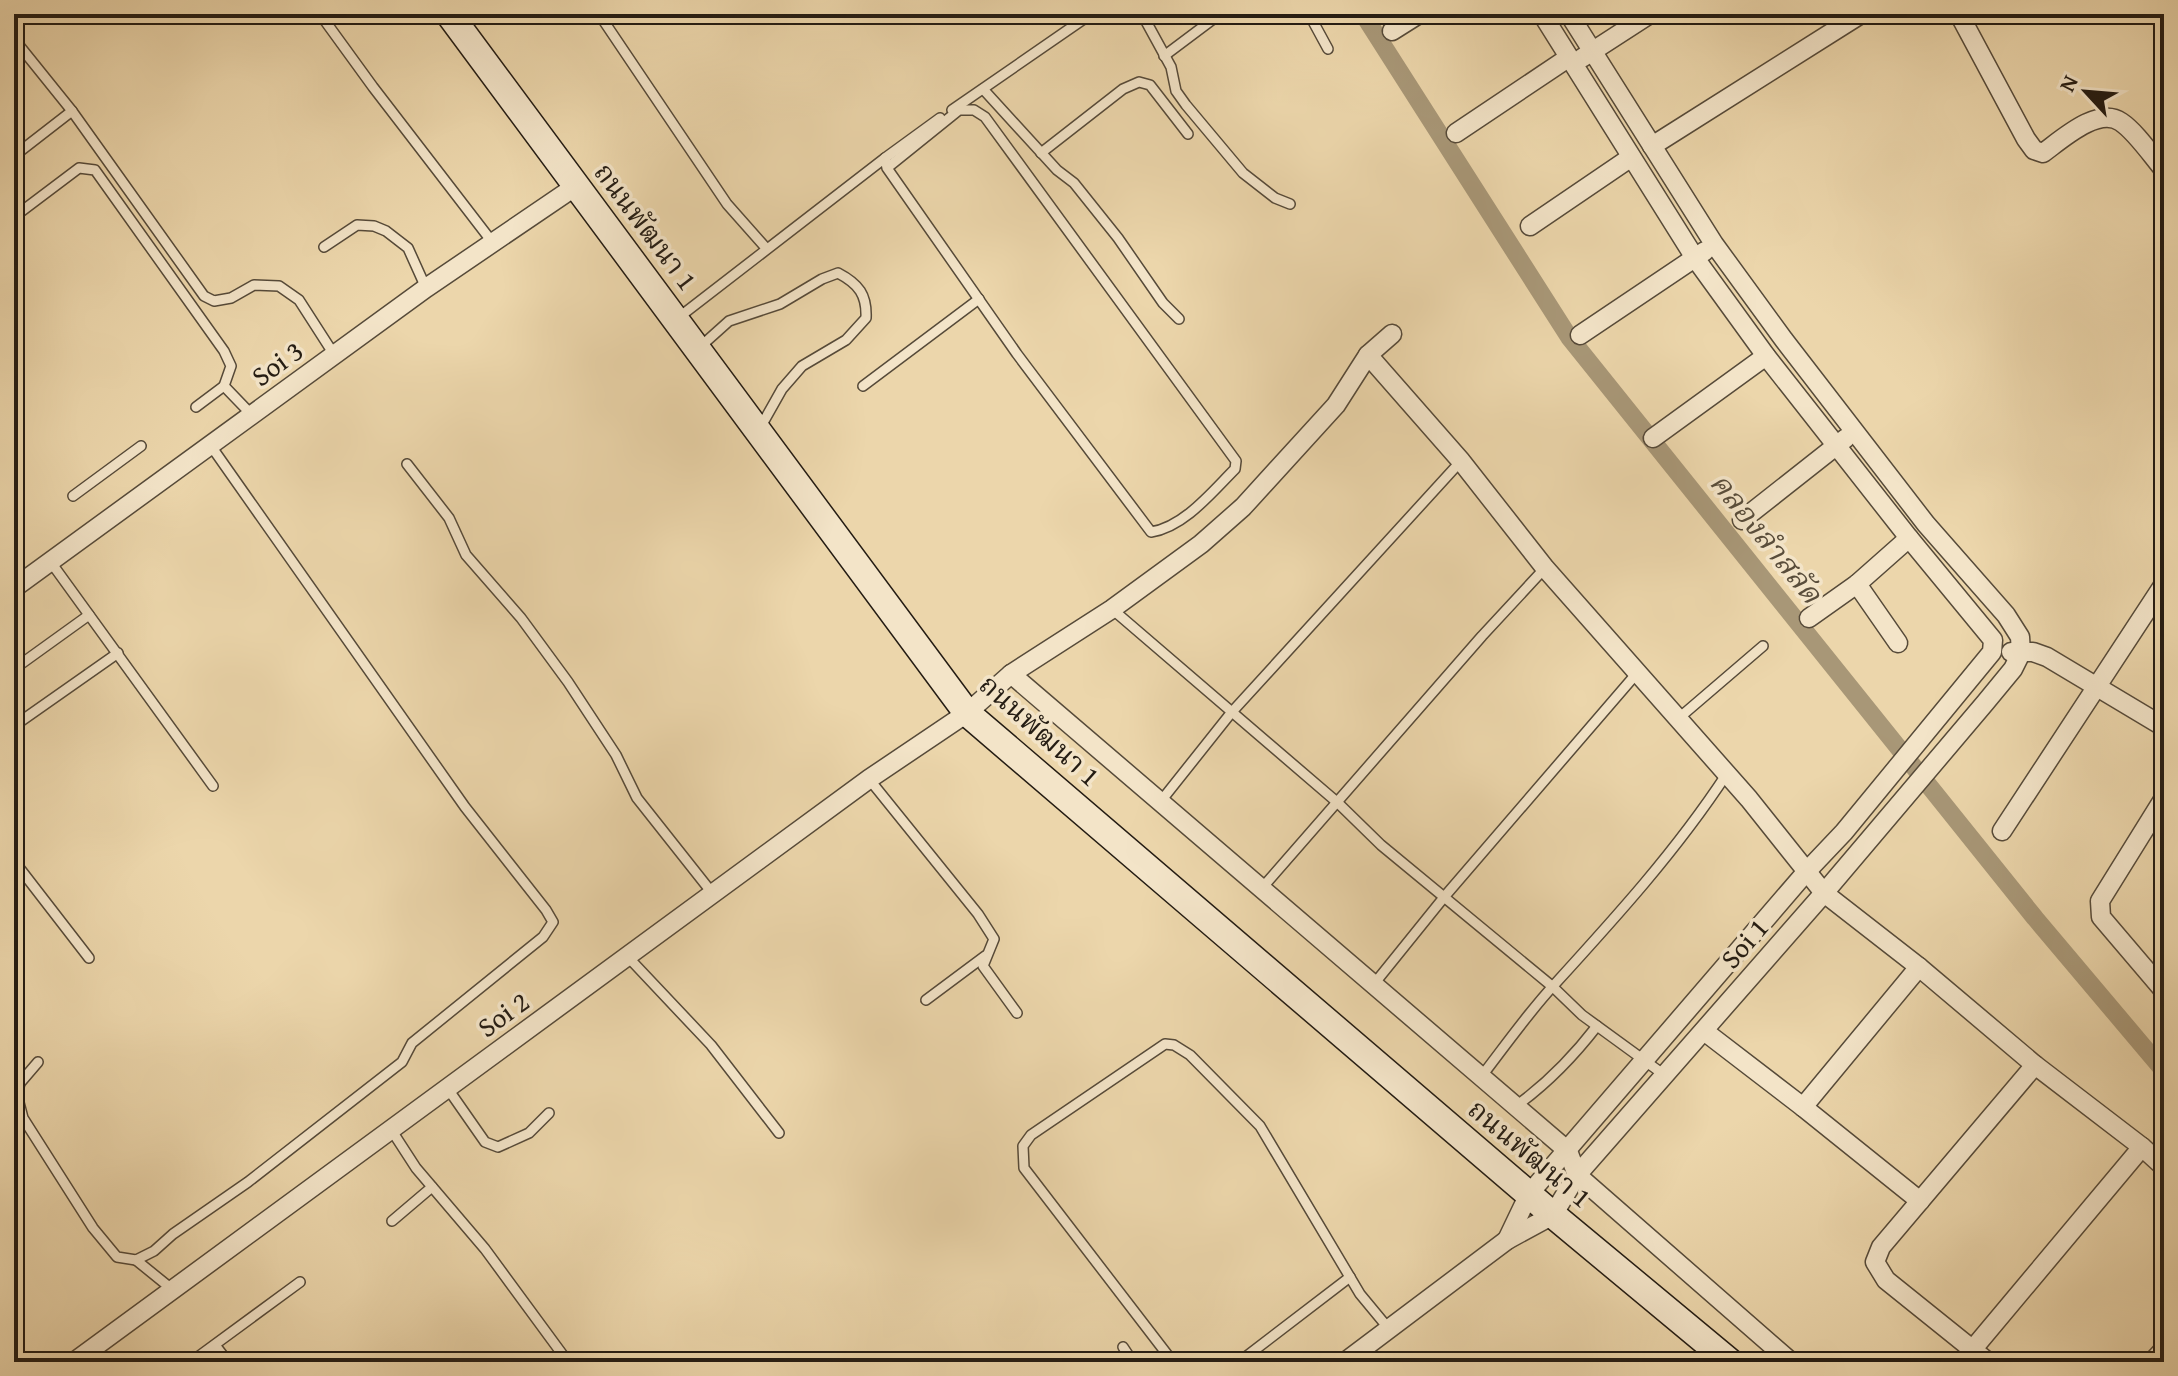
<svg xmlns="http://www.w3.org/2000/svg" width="2178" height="1376" font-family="'Gentium Book Plus','Noto Serif Thai',serif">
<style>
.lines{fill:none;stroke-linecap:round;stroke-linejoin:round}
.canal{stroke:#a89777;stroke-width:18}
.lane-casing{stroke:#564a39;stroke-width:12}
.street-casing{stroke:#564a39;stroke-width:21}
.secondary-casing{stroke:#241c13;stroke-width:29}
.lane{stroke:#f3e4c8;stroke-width:9}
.street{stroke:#f3e4c8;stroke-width:18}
.secondary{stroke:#f3e4c8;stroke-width:26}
.labels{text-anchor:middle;stroke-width:7;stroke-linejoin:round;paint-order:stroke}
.street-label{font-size:28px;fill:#241c13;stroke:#f3e4c8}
.water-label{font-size:30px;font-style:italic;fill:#594d3b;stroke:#f3e4c8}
</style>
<rect width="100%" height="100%" fill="#ecd6ab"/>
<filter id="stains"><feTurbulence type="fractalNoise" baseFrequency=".0025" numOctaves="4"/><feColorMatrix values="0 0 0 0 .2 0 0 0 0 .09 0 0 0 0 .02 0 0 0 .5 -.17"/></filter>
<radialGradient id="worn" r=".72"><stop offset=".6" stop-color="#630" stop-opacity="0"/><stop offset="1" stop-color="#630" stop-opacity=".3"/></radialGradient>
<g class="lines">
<polyline class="canal" points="1363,14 1569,337 2035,918 2164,1071"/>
<g class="lane-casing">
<g id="lane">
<polyline points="320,14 373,87 493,243"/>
<polyline points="599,14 727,204 766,248"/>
<polyline points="1142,14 1171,67 1176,91 1186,105 1243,173 1275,198 1290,204"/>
<polyline points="1309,14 1328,49"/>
<polyline points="14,39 72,111 204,296 214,301 231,298 254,285 279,286 299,300 335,356"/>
<polyline points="1164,56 1220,14"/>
<polyline points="983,89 1057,170 1074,183 1118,238 1163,303 1179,319"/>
<polyline points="952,110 1091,14"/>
<polyline points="1041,153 1123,89 1139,82 1150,85 1188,134"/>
<polyline points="14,156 72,111"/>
<path d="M885 158 887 168 1017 354 1151 532C1184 527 1212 492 1235 469L1236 461 985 117 974 110H959L887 168"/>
<polyline points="14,217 79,168 95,170 224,351 231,366 224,386 253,416"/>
<polyline points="324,247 357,225 374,226 386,231 408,248 426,288"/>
<polyline points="678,318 885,158 940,118"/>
<path d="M700 347 729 321 780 304 822 279 838 273C859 284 867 295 866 318L846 340 802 366 782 389 760 428"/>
<polyline points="863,386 979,299"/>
<polyline points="196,407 224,386"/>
<polyline points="407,464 449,518 466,555 521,618 568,682 616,755 637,798 713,894"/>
<polyline points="73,496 141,446"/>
<polyline points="50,561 213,786"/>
<polyline points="1112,609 1338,803 1381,845 1553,987 1582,1015 1663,1074"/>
<polyline points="14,669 89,615"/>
<polyline points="1679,718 1763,646"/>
<polyline points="14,726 118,653"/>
<polyline points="869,779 978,914 994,939 983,966 1017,1013"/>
<polyline points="1161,801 1231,713 1461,461"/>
<polyline points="14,861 89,958"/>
<polyline points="1262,888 1482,636 1545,568"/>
<polyline points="628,957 711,1045 779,1133"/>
<polyline points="1374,984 1445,896 1637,673"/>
<polyline points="926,1000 985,956"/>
<polyline points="38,1062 20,1083 17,1095 23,1118 93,1228 117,1257 136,1260 154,1251 173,1234 248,1182 402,1062 412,1043 543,937 553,922 546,910 465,807 211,446"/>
<path d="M1481 1077C1505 1046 1528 1013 1554 985 1616 917 1676 851 1726 775"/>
<polyline points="448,1089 485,1142 498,1147 529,1133 549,1113"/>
<path d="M1516 1106C1548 1083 1573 1057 1597 1026"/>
<polyline points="392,1131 416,1168 485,1249 568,1362"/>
<polyline points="392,1221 432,1187"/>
<polyline points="136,1260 173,1290"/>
<polyline points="215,1345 228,1362"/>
<polyline points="1123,1347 1133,1362"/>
<polyline points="191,1362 300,1282"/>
<polyline points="1173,1362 1024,1168 1023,1146 1031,1135 1165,1044 1174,1045 1190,1055 1260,1126 1360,1294 1389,1329"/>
<polyline points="1239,1362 1350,1277"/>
</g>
</g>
<g class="street-casing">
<g id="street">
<path d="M1959 14 2026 139 2034 150 2043 153C2061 140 2098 106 2121 122 2136 132 2152 156 2164 170"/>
<polyline points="1392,31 1419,14"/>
<polyline points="1582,58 1650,14"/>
<polyline points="1456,133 1568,58"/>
<polyline points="1652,146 1861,14"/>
<polyline points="1530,226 1630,158"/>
<polyline points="1580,335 1705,251"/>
<polyline points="1368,355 1461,461 1545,568 1749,799 1824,893 1919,967 2035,1065 2142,1147 2164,1167"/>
<polyline points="1653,438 1766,356"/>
<polyline points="1742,520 1846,438"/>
<polyline points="1857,584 1898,643"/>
<polyline points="14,588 426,288 576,186"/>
<polyline points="1809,618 1857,584 1909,538"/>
<polyline points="2011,652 2033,652 2047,657 2164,727"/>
<polyline points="1011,674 1568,1151 1577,1175 1791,1362"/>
<polyline points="2164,798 2100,901 2101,917 2164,991"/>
<polyline points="2002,831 2164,584"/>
<polyline points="1919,967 1803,1107 1920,1201"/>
<polyline points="1704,1031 1803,1107"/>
<polyline points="1507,1240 1529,1194 1807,871 1844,832 1992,652 1993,640 1909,538 1766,356 1695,258 1542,14"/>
<polyline points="74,1362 869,779 967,713 1011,674 1112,609 1201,544 1243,507 1336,405 1368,355 1392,334"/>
<polyline points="1345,1362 1507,1240 1553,1215 1577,1175 1824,893 1985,703 2013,669 2021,653 2020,637 2006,615 1926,524 1784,340 1714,244 1569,14"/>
<polyline points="1962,1362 2142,1147"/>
<polyline points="1988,1362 1886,1280 1875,1262 1881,1247 2035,1065"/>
<polyline points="2152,1362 2164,1349"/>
</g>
</g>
<g class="secondary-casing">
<polyline id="secondary" points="449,14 967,713 1553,1215 1730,1362"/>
</g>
<use href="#lane" class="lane"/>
<use href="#street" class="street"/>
<use href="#secondary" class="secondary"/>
</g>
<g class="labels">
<g class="street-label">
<text transform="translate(646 226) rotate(53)" y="10">ถนนพัฒนา 1</text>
<text transform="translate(277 363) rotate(-36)" y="10">Soi 3</text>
<text transform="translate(1040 730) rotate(42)" y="10">ถนนพัฒนา 1</text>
<text transform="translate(1744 943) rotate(-49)" y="10">Soi 1</text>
<text transform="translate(503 1014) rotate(-36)" y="10">Soi 2</text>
<text transform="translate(1530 1153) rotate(40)" y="10">ถนนพัฒนา 1</text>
</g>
<g class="water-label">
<text transform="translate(1766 538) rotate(51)" y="10">คลองลำสลัด</text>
</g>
</g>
<rect width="2178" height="1376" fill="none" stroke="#ecd6ab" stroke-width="48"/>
<rect x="16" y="16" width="2146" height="1344" fill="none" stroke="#241c13" stroke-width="4"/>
<rect x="24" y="24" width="2130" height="1328" fill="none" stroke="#241c13" stroke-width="2"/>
<g transform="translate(2086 92) rotate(296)" stroke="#f3e4c8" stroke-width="6" paint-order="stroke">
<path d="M0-6L14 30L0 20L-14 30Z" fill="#241c13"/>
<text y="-12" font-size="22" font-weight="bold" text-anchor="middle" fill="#241c13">N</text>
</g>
<rect width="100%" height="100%" filter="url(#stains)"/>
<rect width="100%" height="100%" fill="url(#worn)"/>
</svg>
